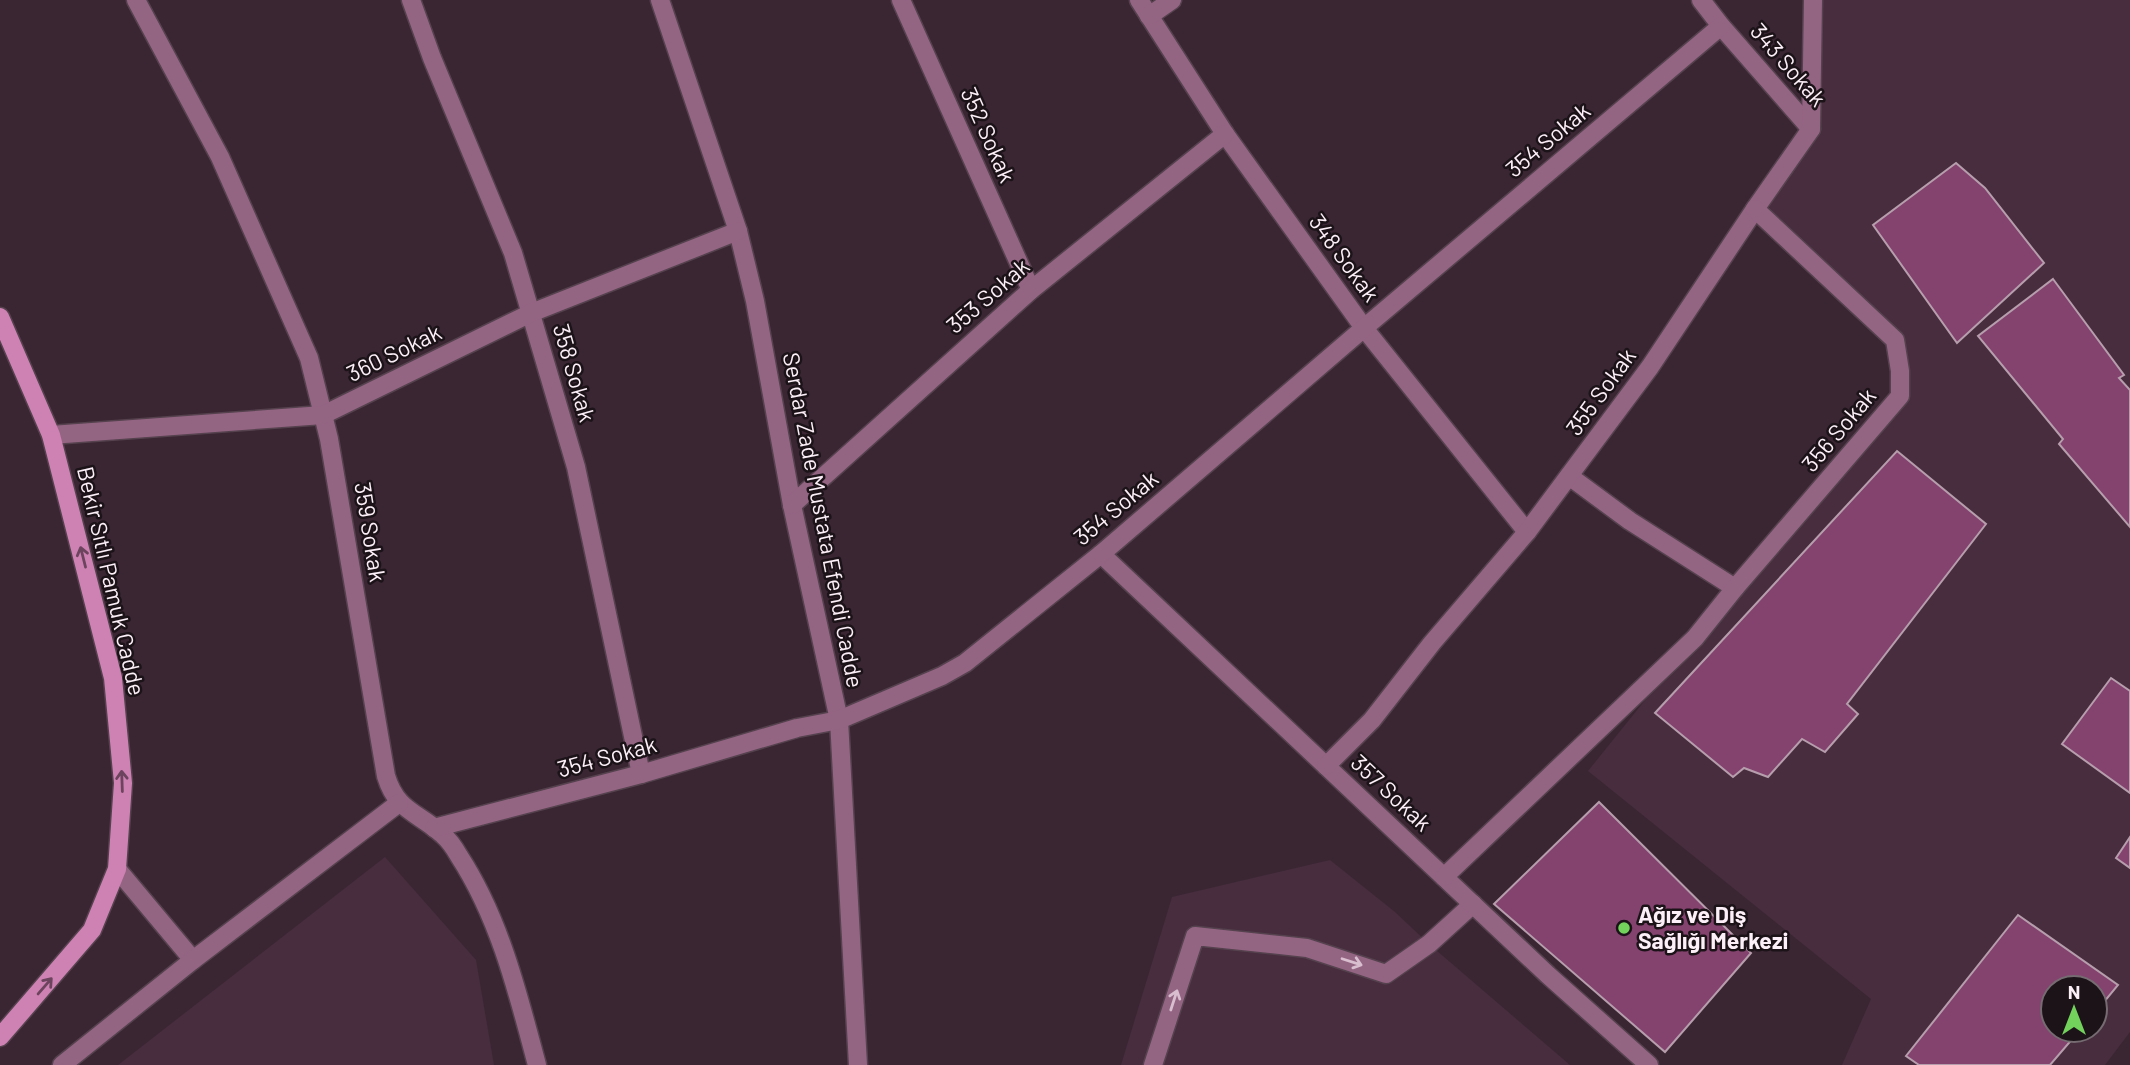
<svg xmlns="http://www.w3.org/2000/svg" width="2130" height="1065" font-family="Barlow,sans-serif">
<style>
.built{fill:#472d3e;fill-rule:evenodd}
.building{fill:#84426f;stroke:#b79ead;stroke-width:2}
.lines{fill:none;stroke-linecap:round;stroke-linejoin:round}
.lane-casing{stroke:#55424e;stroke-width:21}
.street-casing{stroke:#55424e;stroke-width:21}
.secondary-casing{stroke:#55424e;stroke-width:21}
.lane{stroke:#946483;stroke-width:18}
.street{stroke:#946483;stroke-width:18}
.secondary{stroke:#ce81b3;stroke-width:18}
.oneway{stroke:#6c445e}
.oneway2{stroke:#d8bece}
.poi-dot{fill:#73d25c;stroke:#1b1318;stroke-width:2.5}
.labels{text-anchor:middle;stroke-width:5;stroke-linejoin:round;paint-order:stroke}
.street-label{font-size:23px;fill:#fceff7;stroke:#1b1318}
.poi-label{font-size:23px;font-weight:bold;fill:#fceff7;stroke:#1b1318;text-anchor:start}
</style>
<rect width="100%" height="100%" fill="#3a2633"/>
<g class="built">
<path d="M1818 0H2130V1032L2105 1065H1842L1871 999 1588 771 1695 638 1900 396 1895 340 1755 209 1817 130ZM2053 988H2095V1030H2053Z"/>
<polygon points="385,857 476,960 494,1065 118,1065"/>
<polygon points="1330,860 1395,912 1429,944 1570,1065 1121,1065 1172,897"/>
</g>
<g class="building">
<polygon points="1956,163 1985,188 2044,263 1957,343 1873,225"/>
<polygon points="2053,279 2124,375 2119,378 2130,390 2130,527 2059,444 2063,439 1978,336"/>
<polygon points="1897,451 1986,524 1847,704 1858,714 1825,752 1802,739 1768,777 1744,768 1733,777 1655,713"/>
<polygon points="2111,678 2130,691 2130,793 2062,744"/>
<polygon points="1599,802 1751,953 1665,1052 1494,904"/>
<polygon points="2130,837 2130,868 2116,858"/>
<polygon points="2018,915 2118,985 2095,1013 2095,988 2053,988 2053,1030 2080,1030 2050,1065 1919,1065 1906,1056"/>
</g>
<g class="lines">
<g class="lane-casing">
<polyline id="lane" points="1153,1065 1195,936 1307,948 1386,974 1429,944 1473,904"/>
</g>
<g class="street-casing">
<g id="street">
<path d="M136 0 220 157 309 358 329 439 386 776C397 812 418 812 443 835 449 840 455 849 459 856 500 919 518 994 537 1065"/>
<polyline points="411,0 432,58 513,253 576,467 641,774"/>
<polyline points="660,0 738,231 755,301 792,505 839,720 858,1065"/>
<polyline points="901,0 1031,290"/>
<polyline points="1139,0 1225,134 1364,328 1527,532"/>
<polyline points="1701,0 1721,26 1811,129"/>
<polyline points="1149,16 1172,0"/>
<polyline points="51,435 323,415 531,313 738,231"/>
<polyline points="1569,476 1630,521 1735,588"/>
<polyline points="792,505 1031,290 1225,134"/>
<polyline points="1101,554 1548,975 1649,1065"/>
<polyline points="1326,766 1372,720 1432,643 1527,532 1650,367 1755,209 1811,129 1813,0"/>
<polyline points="434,828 641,774 797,728 839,720 942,676 965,663 1101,554 1364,328 1721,26"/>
<polyline points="117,869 193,960"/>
<polyline points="1444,877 1695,638 1735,588 1900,396 1900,371 1895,340 1755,209"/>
<polyline points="62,1065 193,960 399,803"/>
</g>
</g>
<g class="secondary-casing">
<polyline id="secondary" points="0,317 51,435 113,678 123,783 117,869 92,930 0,1037"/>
</g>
<use href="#lane" class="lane"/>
<use href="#street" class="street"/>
<use href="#secondary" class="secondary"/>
</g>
<defs><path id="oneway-shaft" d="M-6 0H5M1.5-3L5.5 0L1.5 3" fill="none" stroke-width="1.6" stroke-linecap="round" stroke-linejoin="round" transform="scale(1.75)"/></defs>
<g class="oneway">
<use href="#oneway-shaft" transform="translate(83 557) rotate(-104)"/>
<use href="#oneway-shaft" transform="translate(122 781) rotate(-92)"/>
<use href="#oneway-shaft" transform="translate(45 986) rotate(-49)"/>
</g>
<g class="oneway2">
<use href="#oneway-shaft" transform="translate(1352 962) rotate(18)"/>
<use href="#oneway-shaft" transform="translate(1174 1000) rotate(-72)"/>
</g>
<circle class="poi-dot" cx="1624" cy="928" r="7"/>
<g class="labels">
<g class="street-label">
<text transform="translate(1788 65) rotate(49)" y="8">343 Sokak</text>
<text transform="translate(988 135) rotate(66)" y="8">352 Sokak</text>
<text transform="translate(1548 140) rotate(-40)" y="8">354 Sokak</text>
<text transform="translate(1344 258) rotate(54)" y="8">348 Sokak</text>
<text transform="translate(988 296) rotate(-41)" y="8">353 Sokak</text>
<text transform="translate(394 353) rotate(-26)" y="8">360 Sokak</text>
<text transform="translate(574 373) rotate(74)" y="8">358 Sokak</text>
<text transform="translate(1601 392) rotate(-54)" y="8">355 Sokak</text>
<text transform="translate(1839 430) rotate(-50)" y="8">356 Sokak</text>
<text transform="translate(1116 508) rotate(-40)" y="8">354 Sokak</text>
<text transform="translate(823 520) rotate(79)" y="8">Serdar Zade Mustata Efendi Cadde</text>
<text transform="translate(370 532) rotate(81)" y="8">359 Sokak</text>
<text transform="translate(111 581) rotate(77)" y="8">Bekir Sıtlı Pamuk Cadde</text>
<text transform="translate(607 757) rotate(-15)" y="8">354 Sokak</text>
<text transform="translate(1391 793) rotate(43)" y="8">357 Sokak</text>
</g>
<g class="poi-label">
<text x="1638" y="923">Ağız ve Diş<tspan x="1638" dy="26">Sağlığı Merkezi</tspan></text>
</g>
</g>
<g transform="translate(2074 1009)"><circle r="33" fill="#1b1318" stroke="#756b71" stroke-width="2"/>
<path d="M0-5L12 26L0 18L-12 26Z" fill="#73d25c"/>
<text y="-10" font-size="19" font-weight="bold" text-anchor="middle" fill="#fceff7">N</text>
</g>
</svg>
